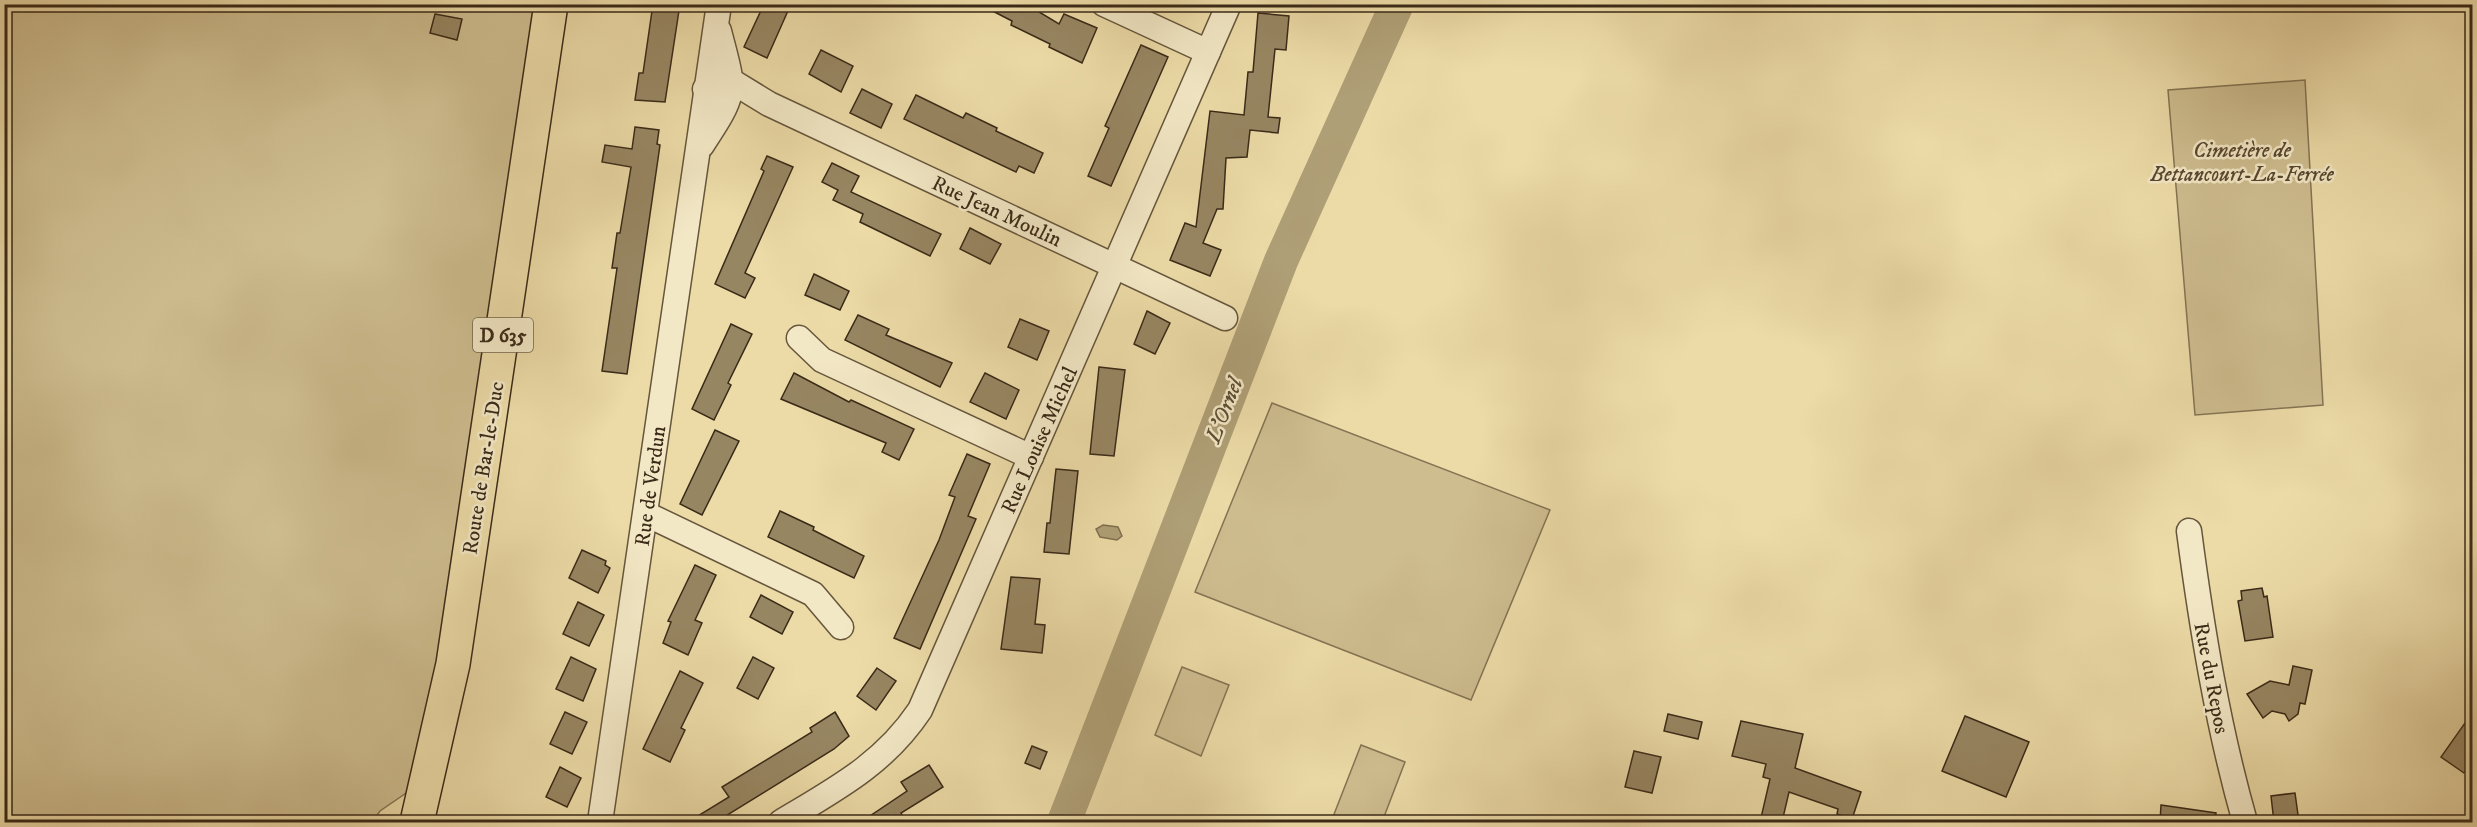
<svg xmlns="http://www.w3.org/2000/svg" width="2477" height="827" font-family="'IM FELL DW Pica',serif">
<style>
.green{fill:#cebd8f;stroke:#847454;stroke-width:1.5}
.water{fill:#af9f76;stroke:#807050;stroke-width:1.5}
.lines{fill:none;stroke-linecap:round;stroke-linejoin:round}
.river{stroke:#af9f76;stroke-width:34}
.building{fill:#978662;stroke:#3a2a18;stroke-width:1.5}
.street-casing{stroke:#66563c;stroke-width:27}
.primary-casing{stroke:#3a2a18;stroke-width:36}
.street{stroke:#f3e8c6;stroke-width:24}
.primary{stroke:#ecdba7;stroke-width:33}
.labels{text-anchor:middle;stroke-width:5;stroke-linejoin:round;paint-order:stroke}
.shield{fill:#f3e8c6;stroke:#72634c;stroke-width:1.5}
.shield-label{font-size:20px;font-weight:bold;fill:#3a2a18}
.park-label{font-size:21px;font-style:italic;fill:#584730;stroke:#f3e8c6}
.street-label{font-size:21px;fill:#3a2a18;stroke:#f3e8c6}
.water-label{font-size:22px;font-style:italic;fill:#5d4d34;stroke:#f3e8c6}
</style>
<rect width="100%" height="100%" fill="#ecdba7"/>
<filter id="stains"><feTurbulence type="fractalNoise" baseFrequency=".00333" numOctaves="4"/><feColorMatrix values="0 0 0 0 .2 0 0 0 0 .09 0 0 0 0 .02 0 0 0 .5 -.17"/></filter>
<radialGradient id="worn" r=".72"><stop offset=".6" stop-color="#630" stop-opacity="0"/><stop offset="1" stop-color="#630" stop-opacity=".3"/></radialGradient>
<g class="green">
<polygon points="5,5 560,5 444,767 380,811 372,822 5,822"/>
<polygon points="2305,80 2323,405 2195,415 2168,90"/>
<polygon points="1272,403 1550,510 1471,700 1195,592"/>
<polygon points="1182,667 1229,685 1201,756 1155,735"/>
<polygon points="1361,745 1405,762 1382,822 1331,822"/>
</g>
<polygon class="water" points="1103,525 1118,527 1122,536 1117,540 1100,537 1096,529"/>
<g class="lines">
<polyline class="river" points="1064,822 1281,261 1397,4"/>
</g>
<g class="building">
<polygon points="653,4 680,4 665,102 635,100 639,73 643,73"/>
<polygon points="764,4 791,4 767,58 744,47"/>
<polygon points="979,4 1026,4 1059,24 1064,14 1097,28 1082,63 1049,47 1050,44 1011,25 1012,21"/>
<polygon points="1258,13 1289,16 1286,50 1275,49 1268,117 1280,118 1278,133 1250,130 1247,157 1226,158 1223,209 1217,209 1203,243 1221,250 1210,276 1170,260 1185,223 1196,227 1210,111 1244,115 1248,72 1253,72"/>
<polygon points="435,14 462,19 457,40 430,33"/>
<polygon points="1141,45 1168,57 1111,186 1088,176 1109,128 1105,126"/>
<polygon points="821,50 853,66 841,92 809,74"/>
<polygon points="862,89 892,104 881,128 850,113"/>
<polygon points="916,95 963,118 966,113 997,128 996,131 1043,153 1034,173 1019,166 1016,172 904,119"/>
<polygon points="635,127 659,130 657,144 660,145 627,374 602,371 617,268 612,268 617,233 620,233 631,167 602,162 605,145 632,149"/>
<polygon points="767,156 793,167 745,273 755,278 745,298 715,284 764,171 761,169"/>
<polygon points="832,163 859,176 851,192 941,234 930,256 860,222 863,214 833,200 838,190 822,182"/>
<polygon points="970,228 1001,244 990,264 960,249"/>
<polygon points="814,274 849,291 840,310 805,295"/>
<polygon points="1147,311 1170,323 1155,354 1134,344"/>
<polygon points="858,315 889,329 886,335 952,363 940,387 845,340"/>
<polygon points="1020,319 1049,331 1037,360 1008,347"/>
<polygon points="731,324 752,334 728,383 731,385 714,420 692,409"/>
<polygon points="1099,367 1125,370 1114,456 1090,454"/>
<polygon points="794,373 849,402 851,400 914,429 899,460 882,452 886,443 781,399"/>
<polygon points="985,373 1019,390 1006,419 970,402"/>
<polygon points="715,430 739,441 702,515 680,504"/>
<polygon points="967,454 990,464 968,516 976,519 920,649 894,638 939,540 955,497 949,495"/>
<polygon points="1056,469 1078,471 1069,554 1044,552 1047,523 1050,523"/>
<polygon points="780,511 814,527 813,530 864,556 854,578 768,537"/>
<polygon points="582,550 606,561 605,565 610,568 598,593 569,578"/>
<polygon points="695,565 716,575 695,620 702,623 688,655 663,643 671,622 668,621"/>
<polygon points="1011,577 1040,579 1035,624 1045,625 1042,653 1001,649"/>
<polygon points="2262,588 2264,597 2267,596 2273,637 2245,641 2238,601 2242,600 2241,591"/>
<polygon points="761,595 793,612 782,634 750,617"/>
<polygon points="578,602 604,615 589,646 563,634"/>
<polygon points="571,657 596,669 583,701 556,689"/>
<polygon points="753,657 774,668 758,699 737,688"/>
<polygon points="2293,666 2312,670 2305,704 2300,703 2298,714 2289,721 2285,714 2272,711 2263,718 2247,694 2270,681 2289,685"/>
<polygon points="877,668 896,681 876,710 857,696"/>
<polygon points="680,671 703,683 681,728 685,730 670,762 643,749"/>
<polygon points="565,712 587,722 572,754 550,744"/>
<polygon points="835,712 849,736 834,749 716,822 688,822 729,797 722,787 812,732 810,728"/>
<polygon points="2472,713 2472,761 2464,773 2441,757"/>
<polygon points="1668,714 1702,722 1698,739 1664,731"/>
<polygon points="1965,716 2029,742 2006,797 1942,771"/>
<polygon points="1741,721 1803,734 1795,768 1861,792 1852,819 1837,814 1838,809 1789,792 1782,822 1760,822 1770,779 1763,777 1766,764 1732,756"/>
<polygon points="1032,746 1047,752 1040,769 1025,763"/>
<polygon points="1634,751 1661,757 1652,793 1625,787"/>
<polygon points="929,765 943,787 901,813 906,822 861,822 907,791 901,782"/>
<polygon points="560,767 581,778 567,807 546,797"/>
<polygon points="2295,793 2299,822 2274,822 2271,796"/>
<polygon points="2161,805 2216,813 2215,822 2160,822"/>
</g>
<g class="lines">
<g class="street-casing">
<g id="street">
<polyline points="1104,4 1208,52"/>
<polyline points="705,89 733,82 769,104 1225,318"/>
<path d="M702 145C738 90 735 93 719 31"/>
<polyline points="799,338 822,360 1031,457"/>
<polyline points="646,514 813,594 841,627"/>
<path d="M2189 531C2202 630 2218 727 2245 822"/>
<polyline points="600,822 719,4"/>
<path d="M781 822C836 789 884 764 920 710L1229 4"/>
</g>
</g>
<g class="primary-casing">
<polyline id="primary" points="417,822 453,664 551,4"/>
</g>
<use href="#street" class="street"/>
<use href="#primary" class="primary"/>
</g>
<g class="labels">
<rect class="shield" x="473" y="318" width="60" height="34" rx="4.5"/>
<g class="shield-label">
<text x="503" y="342">D 635</text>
</g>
<g class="park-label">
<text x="2242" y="157">Cimetière de<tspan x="2242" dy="24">Bettancourt-La-Ferrée</tspan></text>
</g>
<g class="street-label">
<text transform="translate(997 211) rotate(25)" y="7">Rue Jean Moulin</text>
<text transform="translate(1039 440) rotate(-66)" y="7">Rue Louise Michel</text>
<text transform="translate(483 468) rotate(-81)" y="7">Route de Bar-le-Duc</text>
<text transform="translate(650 486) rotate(-82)" y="7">Rue de Verdun</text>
<text transform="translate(2212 678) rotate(79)" y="7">Rue du Repos</text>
</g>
<g class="water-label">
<text transform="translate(1223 410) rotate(-69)" y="8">L'Ornel</text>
</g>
</g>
<rect width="2477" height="827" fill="none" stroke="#ecdba7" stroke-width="24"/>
<rect x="6" y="6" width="2465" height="815" fill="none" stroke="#3a2a18" stroke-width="3"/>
<rect x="12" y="12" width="2453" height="803" fill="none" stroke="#3a2a18" stroke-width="1.5"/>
<rect width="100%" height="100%" filter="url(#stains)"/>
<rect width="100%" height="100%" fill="url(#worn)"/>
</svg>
